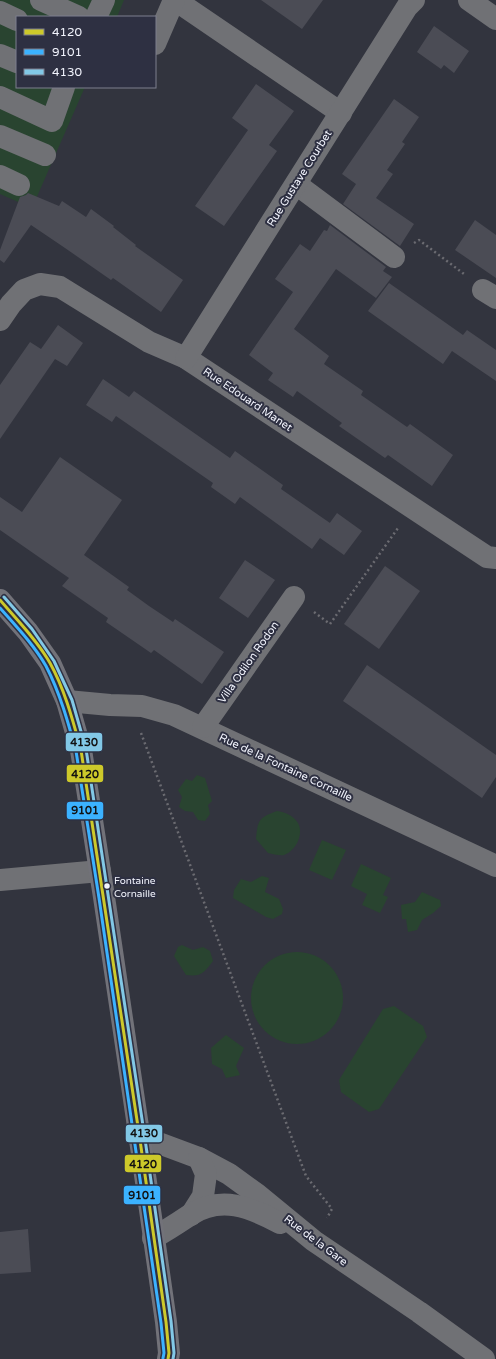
<svg xmlns="http://www.w3.org/2000/svg" width="496" height="1359" font-family="'Varela Round',sans-serif">
<style>
.green{fill:#294430}
.building{fill:#4b4c55}
.lines{fill:none;stroke-linecap:round;stroke-linejoin:round}
.path{stroke:#6b6b71;stroke-width:2.5;stroke-dasharray:2 3;stroke-linecap:butt}
.minor{stroke:#707175;stroke-width:22}
.major{stroke:#727279;stroke-width:22}
.bus-1-casing{stroke:#2e3042;stroke-width:6}
.bus-2-casing{stroke:#2e3042;stroke-width:6}
.bus-3-casing{stroke:#2e3042;stroke-width:6}
.bus-1{stroke:#cdc92a;stroke-width:3}
.bus-2{stroke:#3bb2ff;stroke-width:3}
.bus-3{stroke:#82c8e6;stroke-width:3}
.bus-dot{fill:#f2f4fd;stroke:#2e3042;stroke-width:1.5}
.labels{text-anchor:middle;stroke-width:4;stroke-linejoin:round;paint-order:stroke}
.bus-label{font-size:10px;fill:#f2f4fd;stroke:#2e3042;text-anchor:start}
.street-label{font-size:11px;fill:#f2f4fd;stroke:#2e3042}
.line-badge{stroke:#2e3042;stroke-width:1.5}
.pale-badge-label{font-size:11px;text-anchor:middle;font-weight:bold;fill:#111}
</style>
<rect width="100%" height="100%" fill="#32343e"/>
<g class="green">
<polygon points="0,0 124,0 117,17 17,17 17,87 85,87 32,208 0,194"/>
<polygon points="197,775 205,778 212,801 208,805 210,814 205,821 198,820 193,812 185,811 179,807 182,797 178,790 186,779 192,781"/>
<path d="M277 811C285 812 293 815 298 823 304 834 296 851 284 855 280 856 273 854 268 853L256 839C258 820 258 818 277 811Z"/>
<polygon points="322,840 346,850 332,880 309,870"/>
<polygon points="361,864 391,878 383,895 388,897 380,913 362,905 367,894 351,886"/>
<polygon points="262,876 269,878 265,892 279,899 283,909 282,914 273,919 266,917 233,898 234,890 241,879 251,882"/>
<polygon points="422,892 440,900 441,906 433,913 422,920 417,930 408,932 406,919 402,919 401,905 415,902"/>
<path d="M182 945 193 950 203 947 210 951 213 961C204 973 201 977 186 975L174 956 178 947Z"/>
<circle cx="297" cy="998" r="46"/>
<polygon points="394,1006 423,1026 427,1037 379,1109 369,1112 341,1092 339,1080 383,1009"/>
<polygon points="226,1035 244,1048 236,1066 240,1075 226,1078 222,1069 212,1064 211,1048"/>
</g>
<g class="building">
<polygon points="261,0 323,0 302,29"/>
<polygon points="434,26 469,51 454,73 444,65 441,69 417,52"/>
<polygon points="256,84 294,111 269,145 277,151 224,226 195,206 248,130 232,118"/>
<polygon points="394,99 419,117 402,142 405,144 387,170 393,174 376,198 414,224 400,246 343,204 356,184 342,174"/>
<polygon points="28,193 59,206 62,201 86,217 91,209 114,226 113,227 136,245 135,246 183,280 161,312 113,278 111,280 65,248 31,225 4,263 0,260 0,250 20,197 26,195"/>
<polygon points="475,220 496,235 496,278 455,250"/>
<polygon points="330,225 386,267 383,271 392,277 376,298 336,269 294,329 329,356 324,364 363,391 361,395 407,427 410,424 453,455 432,486 388,455 385,458 339,426 342,423 297,391 293,397 268,380 273,373 249,355 293,292 275,279 300,244 310,251 324,230 327,231"/>
<polygon points="389,283 463,335 467,330 496,350 496,381 452,351 443,364 368,311"/>
<polygon points="58,325 83,343 67,366 55,359 0,439 0,385 30,342 41,349"/>
<polygon points="103,379 129,397 134,391 230,458 235,451 283,485 281,489 330,523 321,535 337,513 362,531 344,555 320,538 312,549 240,497 235,504 211,487 213,483 116,416 112,422 86,405"/>
<polygon points="60,457 122,500 84,555 129,587 127,590 149,606 173,622 175,619 224,652 202,684 154,650 151,653 106,622 108,618 62,586 69,578 0,530 0,497 22,512"/>
<polygon points="245,560 275,580 248,618 219,598"/>
<polygon points="385,566 420,591 379,649 344,624"/>
<polygon points="367,665 496,755 496,777 482,798 343,701"/>
<polygon points="28,1229 31,1272 0,1274 0,1232"/>
</g>
<g class="lines">
<g class="path">
<polyline points="414,243 419,240 464,274"/>
<polyline points="314,612 330,624 398,528"/>
<polyline points="141,733 306,1176 332,1209 327,1218"/>
</g>
<g class="minor">
<polyline points="41,0 79,17"/>
<polyline points="175,0 341,113"/>
<polyline points="469,0 496,19"/>
<polyline points="0,12 17,20"/>
<polyline points="96,17 104,0"/>
<polyline points="155,44 174,0"/>
<polyline points="0,55 17,62"/>
<polyline points="0,97 52,121 64,87"/>
<polyline points="0,136 45,155"/>
<polyline points="0,176 19,185"/>
<polyline points="296,184 394,257"/>
<polyline points="483,290 496,298"/>
<polyline points="0,320 11,304 24,290 40,284 60,287 149,342 186,358 487,557 496,558"/>
<polyline points="186,358 407,7 414,0"/>
<polyline points="67,701 110,705 142,706 174,715 496,866"/>
<polyline points="203,727 294,597"/>
<polyline points="0,880 100,871"/>
<polyline points="140,1140 156,1142 199,1158 229,1174 258,1195 314,1241 419,1312 484,1359"/>
<polyline points="191,1215 203,1196 206,1174 199,1158"/>
<path d="M153 1238C166 1231 178 1223 190 1215 221 1195 250 1207 280 1223"/>
</g>
<polyline class="major" points="0,600 28,632 50,663 67,701 81,750 104,897 140,1140 166,1322 169,1353 168,1359"/>
<g class="bus-1-casing">
<path id="bus-1" d="M0 600C17 620 37 640 50 663 65 690 73 721 81 750L140 1140 166 1322 169 1353 168 1359"/>
</g>
<g class="bus-2-casing">
<path id="bus-2" d="M0 608C16 626 34 645 46 666 60 693 68 722 76 751L99 898 161 1323 164 1353 163 1358"/>
</g>
<g class="bus-3-casing">
<polyline id="bus-3" points="4,597 32,629 54,661 72,700 86,749 145,1139 171,1321 174,1353 173,1359"/>
</g>
<use href="#bus-1" class="bus-1"/>
<use href="#bus-2" class="bus-2"/>
<use href="#bus-3" class="bus-3"/>
</g>
<circle class="bus-dot" cx="107" cy="886" r="3.5"/>
<g class="labels">
<g class="bus-label">
<text x="114" y="884">Fontaine<tspan x="114" dy="13">Cornaille</tspan></text>
</g>
<g class="street-label">
<text transform="translate(299 178) rotate(-58)" y="4">Rue Gustave Courbet</text>
<text transform="translate(248 399) rotate(34)" y="4">Rue Edouard Manet</text>
<text transform="translate(248 662) rotate(-55)" y="4">Villa Odilon Rodon</text>
<text transform="translate(286 767) rotate(25)" y="4">Rue de la Fontaine Cornaille</text>
<text transform="translate(316 1240) rotate(37)" y="4">Rue de la Gare</text>
</g>
</g>
<g class="line-badge">
<rect x="65" y="732" width="38" height="20" rx="4" fill="#82c8e6"/>
<rect x="66" y="764" width="38" height="19" rx="4" fill="#cdc92a"/>
<rect x="66" y="801" width="38" height="19" rx="4" fill="#3bb2ff"/>
<rect x="125" y="1124" width="38" height="19" rx="4" fill="#82c8e6"/>
<rect x="124" y="1154" width="38" height="19" rx="4" fill="#cdc92a"/>
<rect x="123" y="1185" width="38" height="20" rx="4" fill="#3bb2ff"/>
</g>
<g class="pale-badge-label">
<text x="84" y="746">4130</text>
<text x="85" y="778">4120</text>
<text x="85" y="814">9101</text>
<text x="144" y="1137">4130</text>
<text x="143" y="1168">4120</text>
<text x="142" y="1199">9101</text>
</g>
<rect x="16" y="16" width="140" height="72" fill="#2e3042" stroke="#7c7e8d"/>
<rect x="24" y="29" width="20" height="6" fill="#cdc92a" stroke="#7c7e8d"/>
<text x="52" y="36" font-size="12" fill="#f2f4fd">4120</text>
<rect x="24" y="49" width="20" height="6" fill="#3bb2ff" stroke="#7c7e8d"/>
<text x="52" y="56" font-size="12" fill="#f2f4fd">9101</text>
<rect x="24" y="69" width="20" height="6" fill="#82c8e6" stroke="#7c7e8d"/>
<text x="52" y="76" font-size="12" fill="#f2f4fd">4130</text>
</svg>
